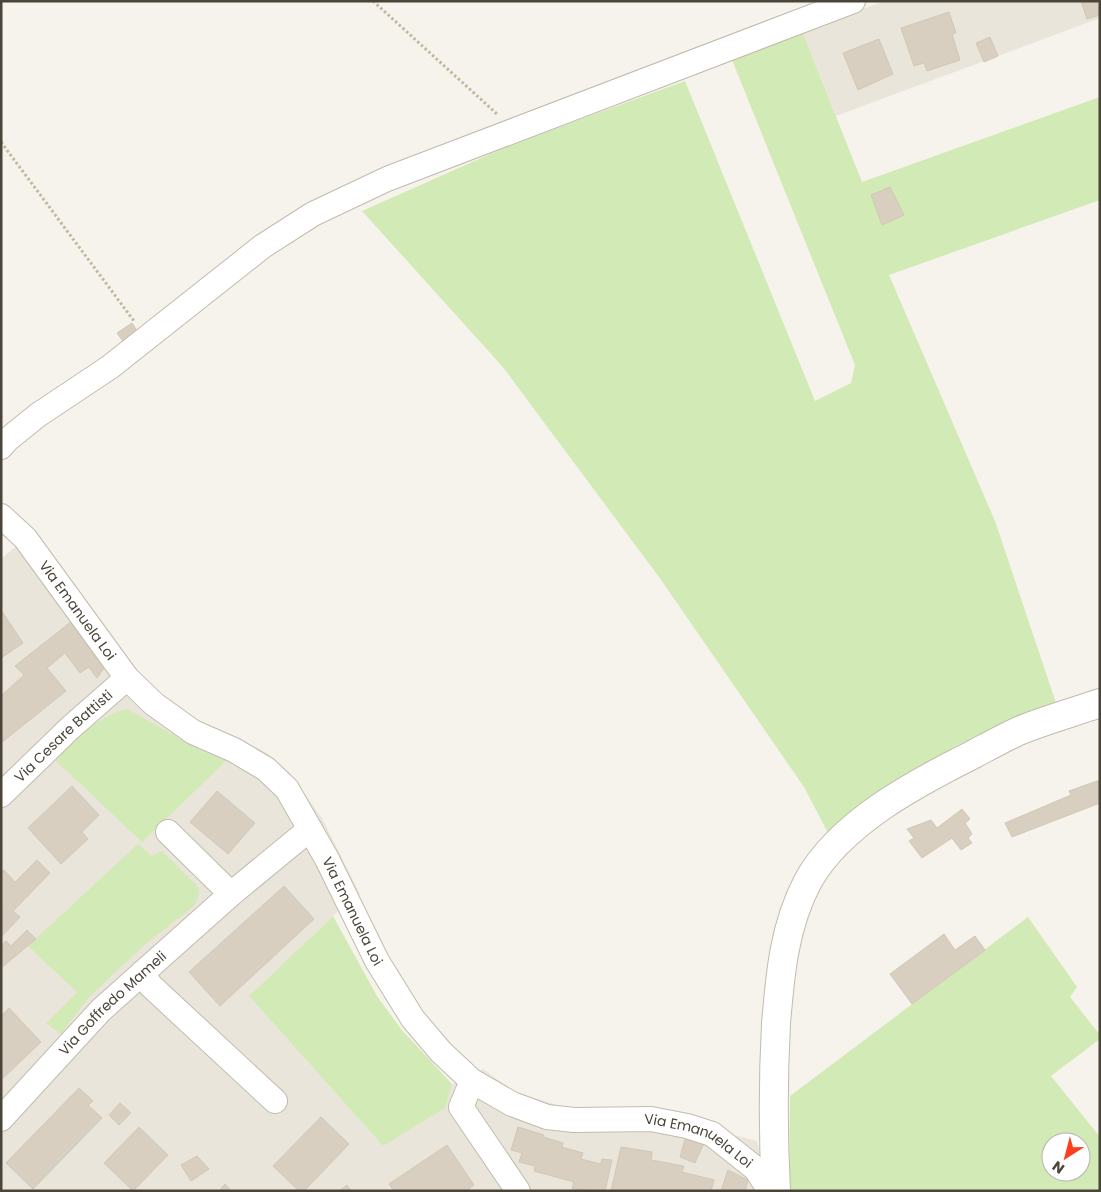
<svg xmlns="http://www.w3.org/2000/svg" width="1101" height="1192" font-family="Poppins,sans-serif">
<style>
.residential{fill:#eae5da}
.green{fill:#d2eab5;fill-rule:evenodd}
.building{fill:#d8cfc1;stroke:#d3c7b4}
.lines{fill:none;stroke-linecap:round;stroke-linejoin:round}
.minor-casing{stroke:#c2bbae;stroke-width:26}
.tertiary-casing{stroke:#c2bbae;stroke-width:30}
.path{stroke:#c4b79f;stroke-width:3;stroke-dasharray:2.5 2.5;stroke-linecap:butt}
.minor{stroke:#fff;stroke-width:24}
.tertiary{stroke:#fff;stroke-width:28}
.labels{text-anchor:middle;stroke-width:4;stroke-linejoin:round;paint-order:stroke}
.street-label{font-size:14px;fill:#4b4439;stroke:#fff}
</style>
<rect width="100%" height="100%" fill="#f6f3ec"/>
<g class="residential">
<polygon points="885,1 1100,1 1100,18 836,116 802,31"/>
<polygon points="33,532 146,682 175,708 209,727 242,740 267,753 289,772 322,818 360,894 333,916 249,996 383,1146 444,1108 452,1084 483,1069 515,1092 564,1107 636,1109 757,1141 761,1159 792,1191 1,1191 1,559"/>
</g>
<g class="green">
<polygon points="802,31 862,182 1100,97 1100,200 889,275 995,521 1056,703 957,745 890,786 828,833 804,787 659,577 502,366 362,211 513,144 685,81 815,401 851,383 855,365 732,60"/>
<path d="M127 709 202 751 226 761 142 842 54 759C77 739 98 716 127 709Z"/>
<polygon points="138,844 152,856 162,851 199,888 198,897 194,906 143,946 89,997 61,1034 46,1023 77,992 28,946"/>
<polygon points="333,916 377,996 401,1029 452,1084 445,1108 383,1146 249,996"/>
<path d="M1028 917 1077 987 1070 997 1100 1035V1039L1051 1076 1100 1137V1191H792L789 1189 790 1096ZM1051 1142H1081V1172H1051Z"/>
</g>
<g class="building">
<polygon points="1081,1 1100,1 1100,15 1087,19"/>
<polygon points="949,12 956,33 952,34 960,60 927,71 924,63 914,66 901,28"/>
<polygon points="990,37 998,56 984,62 976,43"/>
<polygon points="879,39 893,74 858,90 843,53"/>
<polygon points="890,187 904,215 882,225 871,195"/>
<polygon points="132,323 141,337 127,347 117,333"/>
<polygon points="1,610 23,643 1,658"/>
<polygon points="72,621 107,664 97,678 89,667 80,673 65,653 47,668 66,691 1,743 1,693 2,695 24,675 15,666"/>
<polygon points="1100,780 1100,803 1012,837 1005,823 1071,795 1069,791"/>
<polygon points="72,786 99,815 82,832 88,839 61,864 28,828"/>
<polygon points="217,791 255,823 228,854 190,822"/>
<polygon points="962,809 970,819 965,823 972,834 968,838 972,843 961,850 952,838 922,858 909,841 914,838 907,829 931,820 937,828"/>
<polygon points="37,860 50,873 13,911 20,917 2,936 1,873 4,870 15,882"/>
<polygon points="284,886 314,919 220,1006 189,972"/>
<polygon points="27,930 36,939 1,968 1,945 6,941 11,946"/>
<polygon points="944,934 955,950 975,936 985,950 912,1004 890,974"/>
<polygon points="9,1008 41,1042 1,1080 1,1016"/>
<polygon points="79,1088 93,1101 88,1105 102,1118 33,1189 6,1163"/>
<polygon points="120,1103 131,1113 119,1125 109,1115"/>
<polygon points="321,1117 349,1144 304,1191 299,1191 273,1166"/>
<polygon points="139,1127 168,1155 133,1191 104,1163"/>
<polygon points="518,1127 544,1135 543,1137 563,1143 562,1147 583,1153 581,1159 601,1164 602,1159 612,1160 605,1191 572,1189 574,1182 534,1171 535,1166 519,1162 522,1153 511,1150"/>
<polygon points="686,1136 705,1141 695,1163 680,1157"/>
<polygon points="447,1145 474,1185 466,1191 394,1191 389,1184"/>
<polygon points="621,1147 652,1152 651,1160 684,1166 682,1172 714,1180 711,1191 611,1191"/>
<polygon points="197,1156 209,1169 191,1181 181,1165"/>
<polygon points="728,1170 748,1180 745,1191 721,1191"/>
<polygon points="225,1184 231,1191 219,1191"/>
<polygon points="347,1185 351,1191 339,1191"/>
</g>
<g class="lines">
<g class="minor-casing">
<g id="minor">
<polyline points="1,447 7,440 38,415 110,367 263,246 313,214 387,179 853,1"/>
<path id="s1" d="M1 516 25 538 127 678 154 704 193 732 234 750 266 769 287 789 327 859 377 961 413 1019 441 1052 472 1081 512 1104 547 1117 574 1120 651 1119 687 1126 712 1134 756 1169 770 1191"/>
<path id="s2" d="M1 795 70 728 127 678"/>
<polyline points="168,832 231,894"/>
<polyline points="142,973 151,986 275,1101"/>
<polyline points="472,1081 461,1107 518,1191"/>
<path id="s3" d="M1 1119 101 1010 231 894 310 829"/>
</g>
</g>
<g class="tertiary-casing">
<path id="tertiary" d="M776 1191C773 1135 773 1080 776 1024 780 975 784 926 808 881 840 823 916 783 974 754 989 746 1005 737 1021 730 1046 720 1074 712 1100 703"/>
</g>
<g class="path">
<polyline points="373,1 497,114"/>
<polyline points="1,142 134,321"/>
</g>
<use href="#minor" class="minor"/>
<use href="#tertiary" class="tertiary"/>
</g>
<g class="labels">
<g class="street-label">
<text dy="5" stroke="none"><textPath href="#s1" startOffset="122">Via Emanuela Loi</textPath></text>
<text dy="5" stroke="none"><textPath href="#s2" startOffset="86">Via Cesare Battisti</textPath></text>
<text dy="5" stroke="none"><textPath href="#s1" startOffset="541">Via Emanuela Loi</textPath></text>
<text dy="5" stroke="none"><textPath href="#s3" startOffset="161">Via Goffredo Mameli</textPath></text>
<text dy="5" stroke="none"><textPath href="#s1" startOffset="991">Via Emanuela Loi</textPath></text>
</g>
</g>
<rect width="1101" height="1192" fill="none" stroke="#4b4439" stroke-width="5"/>
<g transform="translate(1066 1157) rotate(216)"><circle r="24" fill="#ffffff" stroke="#b7b4b0"/>
<path d="M0-4L9 19L0 12L-9 19Z" fill="#fc3f1d"/>
<text y="-8" font-size="14" font-weight="bold" text-anchor="middle" fill="#4b4439">N</text>
</g>
</svg>
